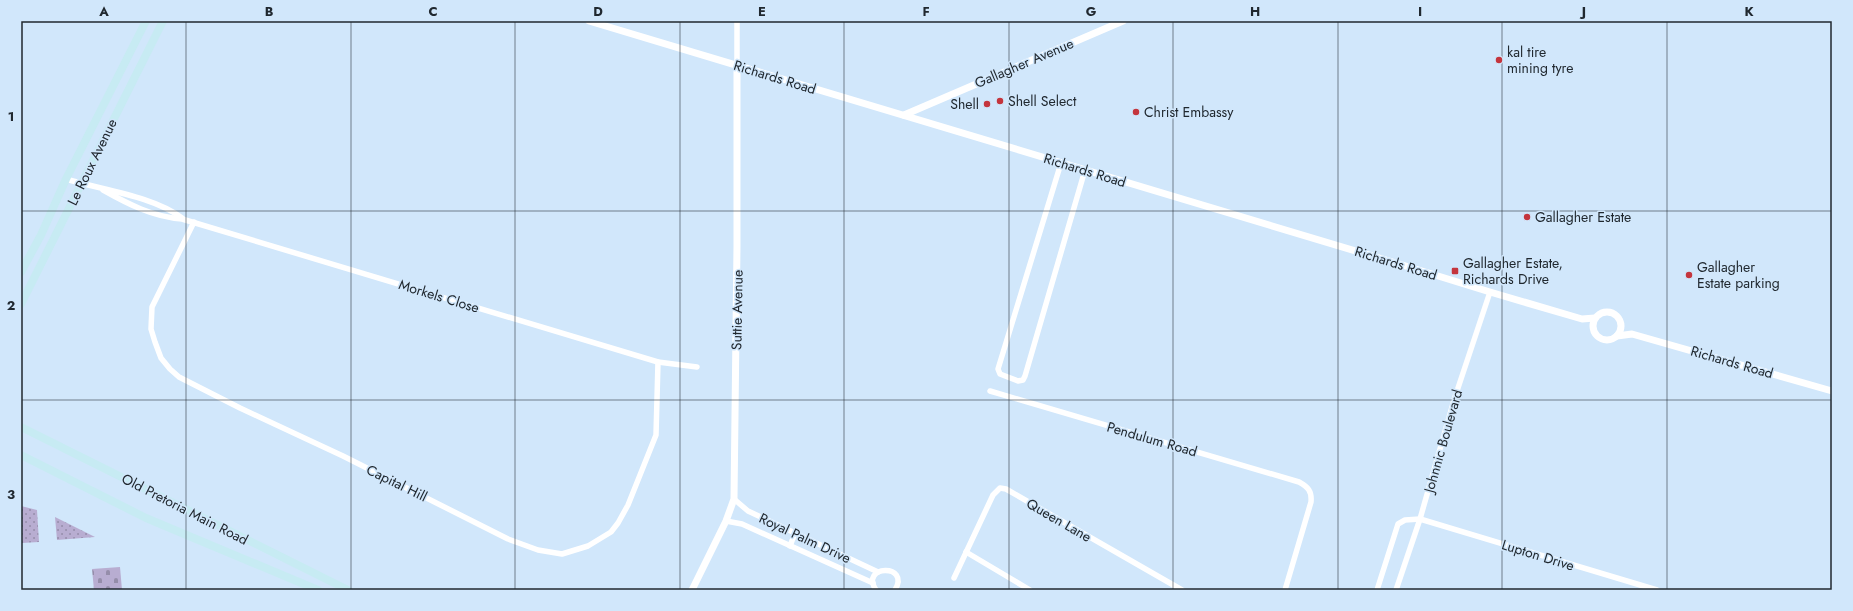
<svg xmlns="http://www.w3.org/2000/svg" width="1853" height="611" font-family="Jost,sans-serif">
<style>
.grass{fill:url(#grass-dots)}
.cemetery{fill:url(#cemetery-stones)}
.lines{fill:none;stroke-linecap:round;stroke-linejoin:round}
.minor{stroke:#fff;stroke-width:5.5}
.tertiary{stroke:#fff;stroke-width:7}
.secondary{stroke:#c7ebf3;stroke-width:8}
.grid{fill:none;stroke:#20282f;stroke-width:1;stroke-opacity:0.55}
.poi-dot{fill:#c4353d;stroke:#d1e7fb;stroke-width:1.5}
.labels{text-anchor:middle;stroke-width:3;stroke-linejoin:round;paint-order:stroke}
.poi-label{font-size:14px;fill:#20282f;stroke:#d1e7fb;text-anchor:start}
.street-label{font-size:14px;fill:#20282f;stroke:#d1e7fb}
.neatline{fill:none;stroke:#20282f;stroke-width:1.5}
.grid-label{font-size:13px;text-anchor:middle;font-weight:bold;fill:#20282f}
</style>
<defs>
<pattern id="grass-dots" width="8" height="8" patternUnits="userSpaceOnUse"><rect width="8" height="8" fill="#b8add1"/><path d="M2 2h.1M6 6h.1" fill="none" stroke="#958daa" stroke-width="1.8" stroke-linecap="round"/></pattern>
<pattern id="cemetery-stones" width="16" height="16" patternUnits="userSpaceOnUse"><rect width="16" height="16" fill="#b8add1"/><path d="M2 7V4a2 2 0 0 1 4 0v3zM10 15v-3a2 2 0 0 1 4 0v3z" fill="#958daa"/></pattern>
</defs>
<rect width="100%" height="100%" fill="#d1e7fb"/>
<g class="grass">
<polygon points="21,506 37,510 39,542 22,543"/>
<polygon points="55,517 95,537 57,540"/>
</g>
<polygon class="cemetery" points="120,567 122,590 94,590 92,569"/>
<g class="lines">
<g class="minor">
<polyline points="737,21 737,65"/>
<polyline points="1061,163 998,369 1000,374 1018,381 1023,380 1025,376 1085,170"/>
<path d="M66 179C102 190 153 196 182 218"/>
<path d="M103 190C128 204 153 217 182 219L658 362 697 367"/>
<polyline points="194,222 152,307 151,329 155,342 161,358 170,369 179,377 240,408 343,456 508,539 538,550 562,554 588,546 611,532 618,523 628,505 656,435 658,362"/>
<path d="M990 391 1299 482C1308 487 1312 491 1311 502L1285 590"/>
<polyline points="734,499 748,511 878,572"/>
<polyline points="726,521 742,524 873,583"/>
<polyline points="790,546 795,533"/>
<polyline points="966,552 1030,590"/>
<polyline points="954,578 993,495 1000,488 1006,489 1182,590"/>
<path d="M876 590C859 565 911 563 895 590"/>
<polyline points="1377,590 1398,524 1405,520 1420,519 1657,590"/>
<polyline points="1396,590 1420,519 1454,400 1490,292"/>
</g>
<g class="tertiary">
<polyline points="589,21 1409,267 1490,292 1582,319 1595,318"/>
<polyline points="904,115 1123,21"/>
<circle cx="1607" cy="326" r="14"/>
<polyline points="1617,336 1632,334 1832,391"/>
<polyline points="692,590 726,521 734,499 737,246 737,65"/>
</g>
<g class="secondary">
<polyline points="21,272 41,235 66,179 146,21"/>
<polyline points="21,304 163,21"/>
<polyline points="21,427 348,590"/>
<polyline points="21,455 146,518 318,590"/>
</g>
</g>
<path class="grid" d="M186 21V590M351 21V590M515 21V590M680 21V590M844 21V590M1009 21V590M1173 21V590M1338 21V590M1502 21V590M1667 21V590M21 211H1832M21 400H1832"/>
<g class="poi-dot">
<circle cx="1499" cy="60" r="4"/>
<circle cx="1000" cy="101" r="4"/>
<circle cx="987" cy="104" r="4"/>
<circle cx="1136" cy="112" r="4"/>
<circle cx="1527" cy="217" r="4"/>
<rect x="1451" y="267" width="8" height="8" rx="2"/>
<circle cx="1689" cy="275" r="4"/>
</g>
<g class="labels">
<g class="poi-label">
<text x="1507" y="57">kal tire<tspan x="1507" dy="16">mining tyre</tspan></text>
<text x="1008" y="106">Shell Select</text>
<text x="979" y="109" text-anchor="end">Shell</text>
<text x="1144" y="117">Christ Embassy</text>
<text x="1535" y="222">Gallagher Estate</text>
<text x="1463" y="268">Gallagher Estate,<tspan x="1463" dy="16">Richards Drive</tspan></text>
<text x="1697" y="272">Gallagher<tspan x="1697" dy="16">Estate parking</tspan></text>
</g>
<g class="street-label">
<text transform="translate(1024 63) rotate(-23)" y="5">Gallagher Avenue</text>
<text transform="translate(775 77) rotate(17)" y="5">Richards Road</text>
<text transform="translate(92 162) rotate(-64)" y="5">Le Roux Avenue</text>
<text transform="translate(1085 170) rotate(17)" y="5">Richards Road</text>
<text transform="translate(1396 263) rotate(17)" y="5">Richards Road</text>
<text transform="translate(439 296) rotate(17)" y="5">Morkels Close</text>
<text transform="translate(737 310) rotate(-89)" y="5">Suttie Avenue</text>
<text transform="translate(1732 362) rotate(16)" y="5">Richards Road</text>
<text transform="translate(1152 439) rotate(16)" y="5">Pendulum Road</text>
<text transform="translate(1443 441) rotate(-74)" y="5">Johnnic Boulevard</text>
<text transform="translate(397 483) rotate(26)" y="5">Capital Hill</text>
<text transform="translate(185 509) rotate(27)" y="5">Old Pretoria Main Road</text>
<text transform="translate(1059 520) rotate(30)" y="5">Queen Lane</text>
<text transform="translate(805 538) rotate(25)" y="5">Royal Palm Drive</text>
<text transform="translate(1538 555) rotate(17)" y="5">Lupton Drive</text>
</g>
</g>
<rect width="1853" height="611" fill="none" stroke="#d1e7fb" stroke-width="44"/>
<rect x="22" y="22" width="1809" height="567" class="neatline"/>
<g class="grid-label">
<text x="104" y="16">A</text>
<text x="269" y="16">B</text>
<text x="433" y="16">C</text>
<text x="598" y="16">D</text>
<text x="762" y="16">E</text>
<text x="926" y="16">F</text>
<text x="1091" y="16">G</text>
<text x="1255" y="16">H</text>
<text x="1420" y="16">I</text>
<text x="1584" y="16">J</text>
<text x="1749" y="16">K</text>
<text x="11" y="121">1</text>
<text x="11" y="310">2</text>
<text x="11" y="499">3</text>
</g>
</svg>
